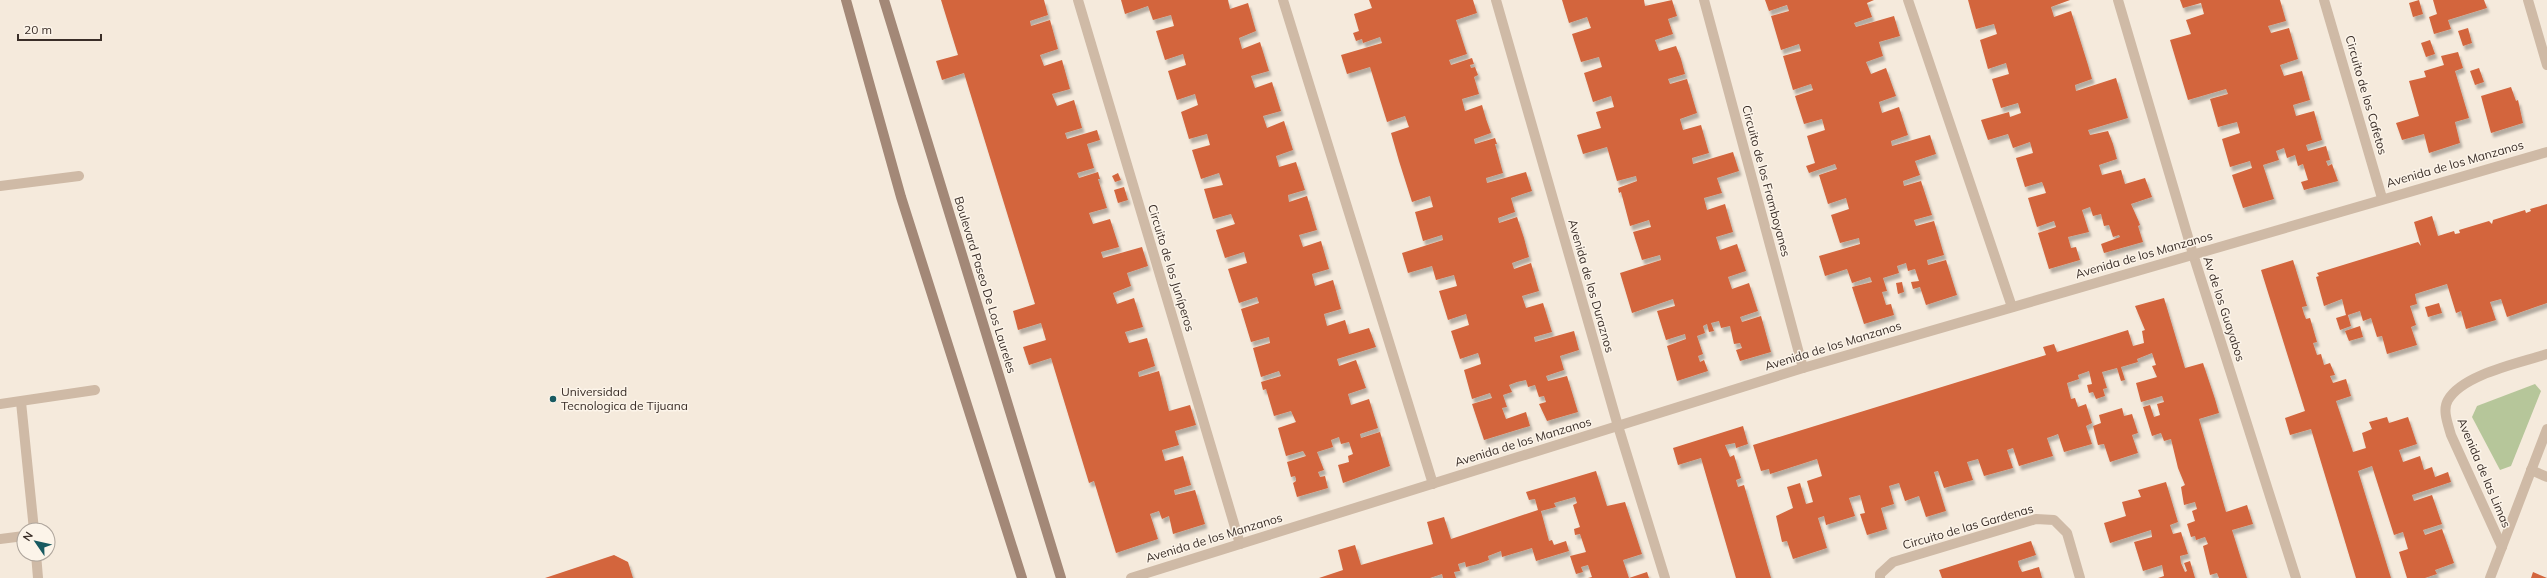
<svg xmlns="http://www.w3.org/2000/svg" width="2547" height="578" font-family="Mulish,sans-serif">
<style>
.green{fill:#b6c69a}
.building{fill:#d3653c;filter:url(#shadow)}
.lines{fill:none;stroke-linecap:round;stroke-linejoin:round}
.street{stroke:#cfbaa6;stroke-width:10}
.secondary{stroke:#a38877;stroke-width:10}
.poi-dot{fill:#185a61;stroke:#fcf4e9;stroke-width:1.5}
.labels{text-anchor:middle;stroke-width:3;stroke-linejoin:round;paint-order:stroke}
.street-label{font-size:12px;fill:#3a2e28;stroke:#fcf4e9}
.poi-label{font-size:12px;fill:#3a2e28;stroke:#fcf4e9;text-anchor:start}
</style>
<defs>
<filter id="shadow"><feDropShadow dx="2.5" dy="4.5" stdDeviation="1" flood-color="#0004"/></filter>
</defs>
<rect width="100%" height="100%" fill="#f5eadc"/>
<polygon class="green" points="2535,384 2541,391 2511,466 2500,470 2472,417 2477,406"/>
<g class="building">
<polygon points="941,0 1044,0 1048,15 1030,21 1031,26 1050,20 1058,49 1040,55 1044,66 1062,60 1070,89 1052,94 1057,106 1074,100 1082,128 1065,133 1067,139 1097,130 1100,140 1087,144 1094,168 1077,173 1079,178 1098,172 1100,179 1098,179 1107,208 1089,213 1093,224 1110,219 1119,247 1101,252 1103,258 1142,247 1148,266 1127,273 1131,286 1113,293 1117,304 1134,298 1143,327 1125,332 1129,343 1147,338 1155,366 1138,372 1139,377 1159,371 1169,411 1190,405 1196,425 1175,431 1179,445 1162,450 1165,461 1183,456 1191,485 1174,490 1175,495 1195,490 1205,524 1173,534 1169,516 1162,519 1159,511 1150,514 1158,539 1116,553 1094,481 1089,483 1051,358 1029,365 1023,347 1046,340 1041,323 1018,330 1013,311 1035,304 964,73 942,80 936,61 958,55"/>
<polygon points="1121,0 1228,0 1230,9 1248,3 1256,31 1239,38 1242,49 1260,42 1269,71 1251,76 1255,88 1272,82 1281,111 1263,116 1267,128 1284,121 1293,150 1276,156 1279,167 1296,162 1305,190 1288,195 1289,202 1307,196 1317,230 1299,235 1303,247 1321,241 1329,269 1312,274 1315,286 1333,280 1341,309 1324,314 1327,326 1345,320 1349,334 1369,328 1376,347 1337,359 1339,366 1356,360 1366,388 1348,394 1351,405 1369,399 1378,428 1360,434 1361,438 1380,432 1390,466 1343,483 1338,465 1349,462 1348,456 1353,454 1349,442 1341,444 1339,437 1331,440 1333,447 1317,452 1324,470 1318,472 1320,477 1325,476 1328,488 1297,497 1293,483 1296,481 1296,479 1295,476 1291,477 1287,462 1306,456 1303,451 1286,456 1278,428 1296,422 1291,411 1274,416 1266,389 1263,390 1261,382 1281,376 1279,371 1261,377 1253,348 1270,343 1269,337 1251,342 1241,309 1259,303 1257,297 1239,303 1228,269 1247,263 1244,252 1225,258 1216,230 1235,224 1231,214 1213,219 1204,189 1223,185 1219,173 1201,179 1192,150 1210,145 1207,134 1189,139 1181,112 1198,105 1195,94 1177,100 1168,71 1186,65 1183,54 1165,60 1156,31 1174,26 1171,15 1153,20 1148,6 1125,14"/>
<polygon points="1369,0 1473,0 1477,13 1456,20 1467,54 1449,60 1451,65 1472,58 1474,64 1470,65 1471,68 1475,67 1478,75 1474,77 1479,94 1462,99 1465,111 1482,105 1486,119 1491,133 1474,139 1475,144 1495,138 1497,144 1495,144 1503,173 1486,178 1487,183 1526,172 1532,191 1511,198 1515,212 1498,218 1499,223 1517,217 1524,238 1529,257 1512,263 1514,269 1531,263 1539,291 1522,296 1526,308 1543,303 1552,332 1534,337 1535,342 1574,331 1579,350 1560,356 1564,370 1546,376 1548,381 1567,376 1578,412 1547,421 1539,404 1546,402 1544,396 1539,397 1535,385 1528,387 1526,380 1517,382 1509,385 1512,392 1503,395 1507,407 1502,408 1506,419 1526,412 1530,426 1484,440 1472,404 1492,398 1490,393 1472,399 1464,370 1481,364 1480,359 1478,353 1460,359 1451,331 1469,325 1466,314 1448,320 1439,291 1457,286 1454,275 1436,280 1432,266 1408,273 1402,253 1443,240 1442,235 1423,241 1415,212 1433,207 1430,196 1412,202 1399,161 1391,133 1409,127 1405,116 1387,122 1370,67 1347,74 1341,55 1382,43 1380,37 1363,43 1362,39 1356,41 1353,33 1359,31 1354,14 1372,8"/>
<polygon points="1562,0 1644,0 1645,6 1672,0 1677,16 1668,19 1673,34 1655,40 1659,51 1676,46 1681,59 1685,74 1668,79 1670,84 1687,79 1697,113 1680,119 1683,130 1701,125 1709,153 1692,158 1693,164 1733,152 1739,171 1717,178 1722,193 1704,198 1707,210 1725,204 1733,232 1716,237 1720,250 1737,244 1746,271 1728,277 1732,289 1749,283 1758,311 1740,317 1742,322 1761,316 1771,352 1740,361 1736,350 1742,348 1740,343 1734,344 1730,326 1721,328 1719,321 1711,323 1714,331 1709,332 1707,324 1703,326 1705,333 1697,336 1703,354 1698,356 1700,362 1704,360 1708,371 1677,381 1667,346 1686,339 1685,334 1666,340 1657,311 1675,306 1673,299 1632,313 1620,273 1661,260 1660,255 1642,260 1633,232 1651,227 1649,220 1630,226 1621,192 1619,193 1618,188 1637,181 1636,176 1617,181 1607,147 1583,154 1577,135 1601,128 1596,112 1614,107 1611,96 1593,102 1584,73 1602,67 1599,57 1581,62 1572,34 1591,28 1587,17 1569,23"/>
<polygon points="1765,0 1874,0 1867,3 1872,17 1854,23 1856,27 1894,16 1900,36 1879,42 1883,56 1866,62 1871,74 1886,68 1896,96 1879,102 1880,106 1882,113 1899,107 1908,135 1891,141 1892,146 1930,135 1936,154 1915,161 1920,175 1903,181 1904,186 1921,181 1932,215 1914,220 1916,226 1934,221 1944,255 1927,260 1928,265 1946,260 1957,295 1926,305 1920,287 1913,289 1911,282 1919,281 1915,269 1908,271 1906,263 1897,266 1899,273 1883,278 1887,291 1882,292 1886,305 1891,304 1894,315 1864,324 1852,287 1872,282 1870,277 1852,283 1847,269 1825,276 1819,256 1860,244 1859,238 1840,243 1831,215 1849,209 1846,198 1828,204 1819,175 1837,169 1835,164 1809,173 1806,166 1815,163 1807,136 1825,130 1822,119 1804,124 1795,96 1813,90 1811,84 1793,90 1783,56 1801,51 1799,44 1781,50 1771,16 1789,11 1787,5 1769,11"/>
<polygon points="1968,0 2070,0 2051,7 2054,17 2071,11 2088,65 2092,79 2075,85 2076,91 2116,78 2128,118 2088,130 2090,135 2108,131 2113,144 2117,159 2099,165 2102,175 2121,170 2125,184 2145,178 2152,197 2131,204 2139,222 2140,225 2138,226 2143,242 2104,253 2101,244 2120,237 2119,235 2113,237 2109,225 2104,226 2101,214 2093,216 2090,207 2082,210 2089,232 2068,237 2071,248 2076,247 2080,260 2049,269 2038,233 2056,227 2054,221 2037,227 2028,198 2046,193 2044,187 2042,182 2025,187 2016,158 2033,153 2030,142 2013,148 2008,134 1988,140 1981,120 2009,112 2010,117 2021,113 2018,103 2001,108 1992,79 2009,74 2006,63 1988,69 1980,40 1997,34 1994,24 1976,29"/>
<polygon points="2180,0 2280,0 2286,21 2268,26 2271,33 2289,28 2298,59 2280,65 2284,76 2302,71 2310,100 2293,105 2296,116 2314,111 2322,140 2306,145 2308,151 2326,146 2330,160 2326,161 2328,166 2332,164 2338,181 2304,190 2301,182 2308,180 2303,164 2298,166 2295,155 2287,158 2284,148 2276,151 2279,160 2263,165 2274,199 2243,208 2232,175 2252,168 2250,161 2230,167 2222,139 2240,133 2237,122 2218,127 2210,99 2228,94 2226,89 2188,100 2170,40 2191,34 2186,20 2204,14 2201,3 2183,8"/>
<polygon points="2419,0 2423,14 2413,17 2409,3"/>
<polygon points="2433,0 2484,0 2487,8 2448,20 2451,29 2434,34 2429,17 2437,14"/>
<polygon points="2468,28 2472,43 2463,46 2458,31"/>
<polygon points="2430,40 2435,54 2426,57 2421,43"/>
<polygon points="2458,52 2463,68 2455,71 2469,118 2455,122 2460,143 2429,153 2424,134 2402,140 2396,123 2419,116 2409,81 2426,77 2424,71 2444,65 2441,56"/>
<polygon points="2479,68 2484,82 2475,85 2470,71"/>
<polygon points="2511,87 2516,101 2518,100 2523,123 2491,133 2481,96"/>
<polygon points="1118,173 1121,180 1115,182 1112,176"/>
<polygon points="1124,187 1128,200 1118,203 1114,190"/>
<polygon points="2547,204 2547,303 2507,317 2501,299 2490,302 2496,320 2466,329 2461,311 2456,313 2447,284 2415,294 2417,304 2410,306 2416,325 2411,327 2417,345 2387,354 2382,336 2377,337 2371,318 2363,321 2360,311 2348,315 2351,326 2340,330 2336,318 2346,315 2342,299 2324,306 2316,277 2319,276 2317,273 2418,242 2421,246 2414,222 2432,216 2438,236 2454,231 2455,234 2460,233 2459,230 2489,221 2492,224 2493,220 2525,210 2526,213 2531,211 2530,209"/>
<polygon points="2293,260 2307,306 2302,307 2304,314 2306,319 2310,318 2317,342 2313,343 2317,355 2321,354 2324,365 2330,363 2335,375 2330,376 2333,383 2346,379 2351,396 2336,401 2353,452 2366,448 2362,433 2372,429 2369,422 2387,417 2389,423 2408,417 2417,444 2399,450 2403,462 2420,456 2424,470 2432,467 2435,477 2448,472 2451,482 2412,495 2414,501 2432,495 2442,524 2423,530 2425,535 2442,529 2454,563 2435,570 2437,574 2425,578 2407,578 2399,552 2408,549 2403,532 2394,535 2372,466 2358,471 2391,578 2356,578 2311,429 2290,435 2285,418 2305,411 2261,270"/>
<polygon points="1902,282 1904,292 1898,294 1896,283"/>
<polygon points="2164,298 2185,368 2203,363 2215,399 2219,413 2199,419 2226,512 2247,505 2253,524 2232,530 2247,578 2219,578 2217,573 2210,575 2203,546 2208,544 2205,537 2196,540 2195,536 2191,537 2187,524 2195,521 2192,511 2197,509 2195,502 2184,505 2181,487 2185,485 2178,468 2171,439 2164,441 2161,433 2152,436 2143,407 2150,405 2154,417 2160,415 2157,404 2164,402 2162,396 2141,402 2136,383 2157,377 2152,366 2156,365 2152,353 2137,359 2138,362 2121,367 2125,380 2121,381 2117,368 2102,372 2107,388 2103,389 2105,396 2096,399 2093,392 2089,393 2087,385 2092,384 2089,371 2078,375 2079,379 2067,383 2071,399 2075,398 2078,407 2086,404 2092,423 2086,426 2092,444 2064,452 2058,434 2053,436 2047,438 2053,456 2019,466 2013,448 2007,450 2013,468 1984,476 1978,459 1967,462 1973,480 1944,488 1938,471 1934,472 1946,511 1926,517 1919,496 1905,501 1899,483 1889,486 1894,504 1881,508 1887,529 1867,535 1860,514 1865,513 1860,495 1849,498 1855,516 1826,525 1824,516 1818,518 1827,548 1793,559 1787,541 1782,542 1776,516 1793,508 1787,487 1800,483 1806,504 1813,502 1807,481 1822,476 1817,459 1770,474 1769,469 1761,471 1753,445 2046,355 2043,347 2054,344 2057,352 2128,330 2133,346 2144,343 2142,331 2145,330 2135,306"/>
<polygon points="2439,303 2442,313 2428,317 2425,307"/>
<polygon points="2360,326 2363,337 2349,341 2345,331"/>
<polygon points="2122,408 2124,416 2132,414 2138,433 2132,435 2138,453 2110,462 2104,444 2098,445 2093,426 2101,423 2099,415"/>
<polygon points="1743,426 1748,444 1736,448 1735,443 1725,445 1730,457 1734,455 1741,478 1736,480 1738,487 1744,485 1771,578 1736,578 1701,458 1678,465 1673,448"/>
<polygon points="1596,471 1607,506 1625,502 1642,554 1623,560 1629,578 1588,578 1592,577 1588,565 1581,567 1583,572 1576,574 1570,556 1586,552 1580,534 1575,535 1574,529 1580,527 1573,505 1577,503 1575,497 1554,503 1556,507 1541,511 1549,541 1552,540 1554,545 1566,541 1569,551 1536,561 1532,548 1502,557 1501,551 1488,556 1489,560 1478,564 1466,567 1465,562 1458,564 1460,571 1454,572 1456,578 1443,578 1442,574 1430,578 1319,578 1343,570 1338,550 1355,545 1361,565 1433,544 1427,522 1444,517 1451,539 1538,510 1535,499 1529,500 1526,492"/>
<polygon points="2166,482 2178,522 2170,525 2173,534 2181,532 2188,554 2180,556 2181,563 2185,572 2187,571 2184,563 2190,561 2195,578 2158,578 2164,576 2162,565 2143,571 2134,542 2152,537 2151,530 2110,543 2104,523 2126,516 2122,502 2141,497 2138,490"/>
<polygon points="2031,541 2036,555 2018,561 2019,566 2022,572 2039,567 2042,578 1942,578 1939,570"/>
<polygon points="614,555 628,562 633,578 545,578"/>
<polygon points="1647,572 1649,578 1629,578"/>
<polygon points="2533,572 2547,578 2531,578"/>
</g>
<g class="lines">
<g class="street">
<polyline points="1078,0 1240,544"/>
<polyline points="1283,0 1433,484"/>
<polyline points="1496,0 1618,426 1665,578"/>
<polyline points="1704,0 1803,368"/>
<polyline points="1908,0 2012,307"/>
<polyline points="2118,0 2193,254 2296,578"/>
<polyline points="2324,0 2382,198"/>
<polyline points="2528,0 2547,65"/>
<polyline points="0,186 79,176"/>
<polyline points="21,402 34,530"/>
<polyline points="0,404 95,390"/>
<polyline points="2531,470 2547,477"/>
<polyline points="0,539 24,536"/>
<path d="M2502 547 2451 435C2448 424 2442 410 2448 400 2463 374 2520 363 2547 354"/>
<polyline points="36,554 38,578"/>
<polyline points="1131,578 1803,368 2547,152"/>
<polyline points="1880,578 1880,574 1893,562 2036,519 2054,520 2067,533 2080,578"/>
<polyline points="2490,578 2547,429"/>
</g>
<g class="secondary">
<polyline points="846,0 901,197 1022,578"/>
<polyline points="884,0 1061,578"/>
</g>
</g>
<circle class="poi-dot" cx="553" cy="399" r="4"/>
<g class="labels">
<g class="street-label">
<text transform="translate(2366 95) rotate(74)" y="4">Circuito de los Cafetos</text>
<text transform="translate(2455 164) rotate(-16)" y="4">Avenida de los Manzanos</text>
<text transform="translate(1766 181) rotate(75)" y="4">Circuito de los Framboyanes</text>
<text transform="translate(2144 255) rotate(-16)" y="4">Avenida de los Manzanos</text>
<text transform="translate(1171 268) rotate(73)" y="4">Circuito de los Juníperos</text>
<text transform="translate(985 285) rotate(73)" y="4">Boulevard Paseo De Los Laureles</text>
<text transform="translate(1591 286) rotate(74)" y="4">Avenida de los Duraznos</text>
<text transform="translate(2224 309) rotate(72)" y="4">Av de los Guayabos</text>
<text transform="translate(1833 346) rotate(-17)" y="4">Avenida de los Manzanos</text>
<text transform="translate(1523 442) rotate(-17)" y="4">Avenida de los Manzanos</text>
<text transform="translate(2484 473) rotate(67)" y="4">Avenida de las Limas</text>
<text transform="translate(1968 527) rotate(-16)" y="4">Circuito de las Gardenas</text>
<text transform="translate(1214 538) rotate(-17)" y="4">Avenida de los Manzanos</text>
</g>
<g class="poi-label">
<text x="561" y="396">Universidad<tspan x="561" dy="14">Tecnologica de Tijuana</tspan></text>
</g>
</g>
<g transform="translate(36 542) rotate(304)"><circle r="19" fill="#fcf4e9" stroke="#aea59c"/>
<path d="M0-3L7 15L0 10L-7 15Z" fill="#185a61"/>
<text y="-6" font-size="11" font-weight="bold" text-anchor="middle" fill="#3a2e28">N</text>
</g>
<path d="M18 34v6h83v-6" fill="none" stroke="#3a2e28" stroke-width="2"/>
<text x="24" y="34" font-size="12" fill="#3a2e28" stroke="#fcf4e9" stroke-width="3" paint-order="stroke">20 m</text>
</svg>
